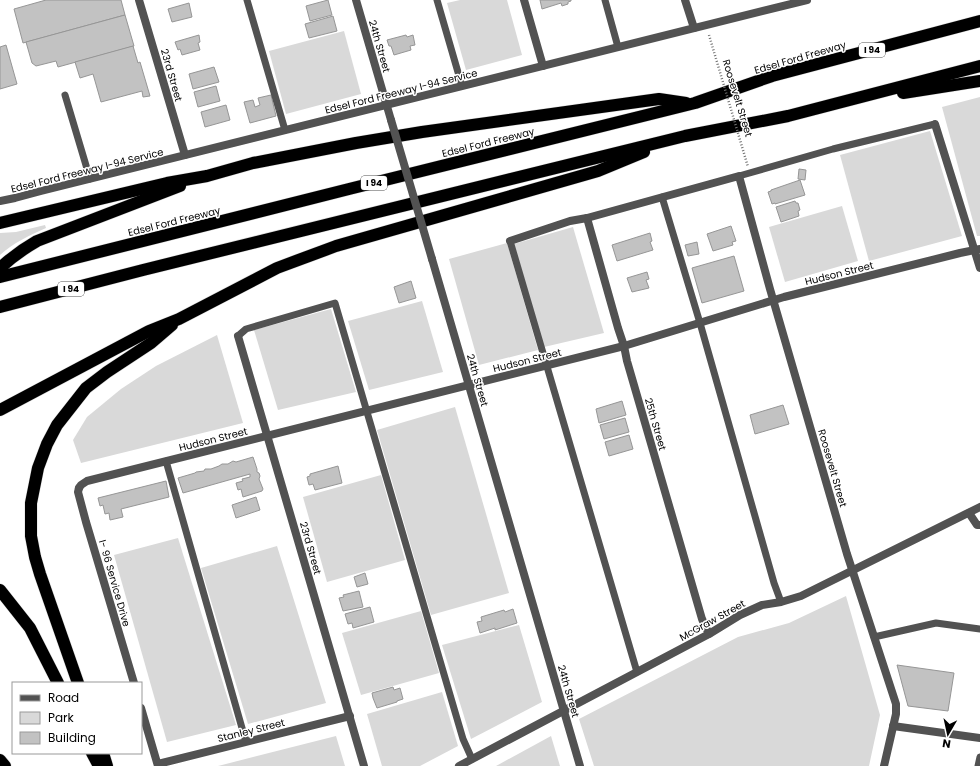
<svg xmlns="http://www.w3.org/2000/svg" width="980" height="766" font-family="Poppins,sans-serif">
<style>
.green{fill:#d9d9d9}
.building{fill:#c2c2c2;stroke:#969696}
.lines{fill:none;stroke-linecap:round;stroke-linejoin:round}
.motorway-casing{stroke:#dbdbdb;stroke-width:13}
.service{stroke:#525252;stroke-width:7}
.minor{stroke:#525252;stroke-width:8}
.tertiary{stroke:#525252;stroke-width:8}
.motorway{stroke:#000;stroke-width:12}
.path-bridge{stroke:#747474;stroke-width:2.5;stroke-dasharray:1 2;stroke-linecap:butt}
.minor-bridge{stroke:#525252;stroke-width:8}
.labels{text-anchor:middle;stroke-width:3;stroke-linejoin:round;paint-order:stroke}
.shield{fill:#fff;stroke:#4c4c4c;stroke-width:1}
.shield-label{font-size:9px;font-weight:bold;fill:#000}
.street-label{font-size:10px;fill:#000;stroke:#fff}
</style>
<rect width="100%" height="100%" fill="#fff"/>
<g class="green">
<polygon points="460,0 507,0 522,55 466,70 447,3"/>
<polygon points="344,31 361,94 286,114 269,51"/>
<polygon points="980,97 980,236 977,236 942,107"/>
<polygon points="930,131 962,236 869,261 840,155"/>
<polygon points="842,206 858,261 785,282 769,227"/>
<path d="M45 225 46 228C30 235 13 243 0 255V233L16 232Z"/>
<polygon points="573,227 604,333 544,347 514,244"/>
<polygon points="507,243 538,350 479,365 449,259"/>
<polygon points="422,301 443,372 369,390 348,321"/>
<polygon points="331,309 356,392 278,410 254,330"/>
<polygon points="217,335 243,423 81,463 73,440 87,417 121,389 156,366"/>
<polygon points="455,407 509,593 431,615 377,430"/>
<polygon points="381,475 405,560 327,582 303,497"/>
<polygon points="178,538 236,725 167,742 114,555"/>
<polygon points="277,546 326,703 248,724 201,568"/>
<polygon points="846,596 880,715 869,766 594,766 579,719 738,637 789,623"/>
<polygon points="421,611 439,673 361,695 342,633"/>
<polygon points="519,625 542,702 471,739 442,645"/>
<polygon points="442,692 458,746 420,766 382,766 367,714"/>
<polygon points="336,736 345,766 218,766"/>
<polygon points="551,736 560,766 496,766"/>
</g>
<g class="building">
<polygon points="46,0 121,0 125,15 23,43 14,9"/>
<polygon points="328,0 332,15 310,21 306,6"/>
<polygon points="540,0 571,0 571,1 568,2 568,4 562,6 561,3 542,9"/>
<polygon points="189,3 192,17 172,22 168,9"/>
<polygon points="125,15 134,46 58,67 56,61 36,66 32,63 26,42"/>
<polygon points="333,16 337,31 309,38 305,24"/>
<polygon points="199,35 200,42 198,43 200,50 182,55 180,49 178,50 175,42"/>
<polygon points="406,35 407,37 413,35 415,45 410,46 411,50 394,55 391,46 389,46 387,40"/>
<polygon points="6,45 17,84 0,89 0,47"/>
<polygon points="133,46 138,63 140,62 150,96 143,97 142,91 101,102 93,74 80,78 75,62"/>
<polygon points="214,67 219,82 193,89 189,74"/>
<polygon points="216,86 220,101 198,107 194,92"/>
<polygon points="271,95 276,116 250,123 244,102 253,100 255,107 260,105 258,98"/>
<polygon points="226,105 230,120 205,127 201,112"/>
<polygon points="799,169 806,170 805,180 798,179"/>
<polygon points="800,180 805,195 775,204 775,203 772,204 768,192 771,191 771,190"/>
<polygon points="795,201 796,203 798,203 800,210 798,211 799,216 781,222 776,207"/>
<polygon points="731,226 736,241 732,242 733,245 713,251 707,234"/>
<polygon points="650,233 652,241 650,242 653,250 617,261 612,245"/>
<polygon points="697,242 699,254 688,256 685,245"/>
<polygon points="734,256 744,291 702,303 692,268"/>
<polygon points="647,272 649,279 646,280 649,288 632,292 627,278"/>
<polygon points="411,281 416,298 399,303 394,287"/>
<polygon points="622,401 626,415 599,423 596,409"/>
<polygon points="783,405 789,424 755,434 750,415"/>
<polygon points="625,418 629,432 604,439 600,425"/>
<polygon points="629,435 633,449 609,456 605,442"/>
<polygon points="253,457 257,469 257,472 259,473 260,476 259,479 263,489 262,491 243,497 241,489 238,490 236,483 243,481 242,479 250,477 250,474 183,493 178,478 195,473 196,472 204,471 205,469 211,469 219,466 222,464 228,464 233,461 236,462"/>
<polygon points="338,466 342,483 315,490 313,484 309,485 307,477 310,476 310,474"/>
<polygon points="166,481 169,497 121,509 123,517 110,520 109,513 105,514 103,505 100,506 98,498"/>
<polygon points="256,497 260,510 236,518 232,505"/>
<polygon points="365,573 368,584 357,587 354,577"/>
<polygon points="359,591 363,607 343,611 339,598 344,597 343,595"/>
<polygon points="370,607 374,622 353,628 352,623 348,624 345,614"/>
<polygon points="513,609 517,623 495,630 495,628 480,633 477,622 482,621 481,617 504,610 505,612"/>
<polygon points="897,665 954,673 948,711 908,706"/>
<polygon points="393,687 394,690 400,688 403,699 397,701 397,702 377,708 373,698 372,693"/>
</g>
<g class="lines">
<g class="motorway-casing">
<g id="motorway">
<polyline points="903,93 980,81"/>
<polyline points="0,223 167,183 207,176 253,163 356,143 422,132 659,99 686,103"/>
<path d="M0 268C12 257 23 249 37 241L180 186"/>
<polyline points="0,277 349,189 695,103 772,76 980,21"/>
<polyline points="0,307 143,270 685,136 788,116 980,66"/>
<polyline points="0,410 149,331 179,319 277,268 336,246 598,171 644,152"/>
<polyline points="0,590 30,628 58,683"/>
<polyline points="78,683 40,574 35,557 31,536 31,503 38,468 47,444 57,425 86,388 107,372 151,343 172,325"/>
<polyline points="92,753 99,766"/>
<polyline points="103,753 107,766"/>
<polyline points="0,760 5,766"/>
</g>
</g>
<g class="service">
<polyline points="247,0 285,130"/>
<polyline points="437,0 462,86"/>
<polyline points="605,0 618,47"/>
<polyline points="65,95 85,162 90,179"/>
<polyline points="739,176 833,149 935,124"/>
<polyline points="662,197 700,323 774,583 781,602"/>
<polyline points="510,241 637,672"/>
<polyline points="238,336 246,329 335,303 463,739 472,759"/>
<polyline points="166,461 242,728 246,741"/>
<polyline points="874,637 936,623 980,629"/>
<polyline points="978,766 980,757"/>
</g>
<g class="minor">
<polyline points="139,0 185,155"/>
<polyline points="356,0 391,120"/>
<polyline points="524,0 543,66"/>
<polyline points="685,0 694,28"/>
<polyline points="935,124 980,268"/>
<polyline points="0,201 15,198 41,191 807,0"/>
<polyline points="587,218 618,328 624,346 627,361 702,619 709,634"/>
<polyline points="510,241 570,221 587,218 739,176 770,289 847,554 896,704 896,714 884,766"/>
<polyline points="432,259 580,766"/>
<polyline points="238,336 364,766"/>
<polyline points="79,488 81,485 87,481 624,346 784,297 960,253 980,249"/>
<polyline points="969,513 977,525 980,525"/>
<polyline points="893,726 980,738"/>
<polyline points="158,764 350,716"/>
</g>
<g class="tertiary">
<polyline points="79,488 78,492 86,522 134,683"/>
<polyline points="141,708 158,766"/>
<polyline points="459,766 709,634 740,615 762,605 781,602 801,596 980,507"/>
</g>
<use href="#motorway" class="motorway"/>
<polyline class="path-bridge" points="709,35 748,167"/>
<polyline class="minor-bridge" points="391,120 432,259"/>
</g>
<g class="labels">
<g class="shield">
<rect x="859" y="43" width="26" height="14" rx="3"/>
<rect x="361" y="176" width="26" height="14" rx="3"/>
<rect x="58" y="282" width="26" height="14" rx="3"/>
</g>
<g class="shield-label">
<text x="872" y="53">I 94</text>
<text x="374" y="186">I 94</text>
<text x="71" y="292">I 94</text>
</g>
<g class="street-label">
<text transform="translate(380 46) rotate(74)" y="4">24th Street</text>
<text transform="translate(800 57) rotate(-16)" y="4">Edsel Ford Freeway</text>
<text transform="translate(172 75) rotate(74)" y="4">23rd Street</text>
<text transform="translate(401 91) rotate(-14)" y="4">Edsel Ford Freeway I-94 Service</text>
<text transform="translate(738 98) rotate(73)" y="4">Roosevelt Street</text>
<text transform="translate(488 142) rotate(-14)" y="4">Edsel Ford Freeway</text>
<text transform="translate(87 170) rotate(-14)" y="4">Edsel Ford Freeway I-94 Service</text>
<text transform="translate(174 221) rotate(-14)" y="4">Edsel Ford Freeway</text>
<text transform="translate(839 273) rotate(-14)" y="4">Hudson Street</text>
<text transform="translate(527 360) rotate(-14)" y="4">Hudson Street</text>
<text transform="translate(478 380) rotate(74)" y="4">24th Street</text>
<text transform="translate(656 424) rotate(74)" y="4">25th Street</text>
<text transform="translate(213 439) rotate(-14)" y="4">Hudson Street</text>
<text transform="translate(833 468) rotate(74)" y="4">Roosevelt Street</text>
<text transform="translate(311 548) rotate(74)" y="4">23rd Street</text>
<text transform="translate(115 583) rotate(74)" y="4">I- 96 Service Drive</text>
<text transform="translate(712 620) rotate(-29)" y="4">McGraw Street</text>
<text transform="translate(569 691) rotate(74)" y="4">24th Street</text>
<text transform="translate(251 730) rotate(-14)" y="4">Stanley Street</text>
</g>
</g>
<rect x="12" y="682" width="130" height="72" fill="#ffffff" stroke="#999999"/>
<rect x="20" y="695" width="20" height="6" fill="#525252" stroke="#999999"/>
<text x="48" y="702" font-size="12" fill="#000000">Road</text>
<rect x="20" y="712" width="20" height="12" fill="#d9d9d9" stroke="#999999"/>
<text x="48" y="722" font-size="12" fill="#000000">Park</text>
<rect x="20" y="732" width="20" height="12" fill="#c2c2c2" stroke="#999999"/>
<text x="48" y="742" font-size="12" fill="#000000">Building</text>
<g transform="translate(948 734) rotate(189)" stroke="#ffffff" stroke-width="3" paint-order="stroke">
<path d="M0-3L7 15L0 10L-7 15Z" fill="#000000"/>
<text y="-6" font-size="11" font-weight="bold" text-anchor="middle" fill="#000000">N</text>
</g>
</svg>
